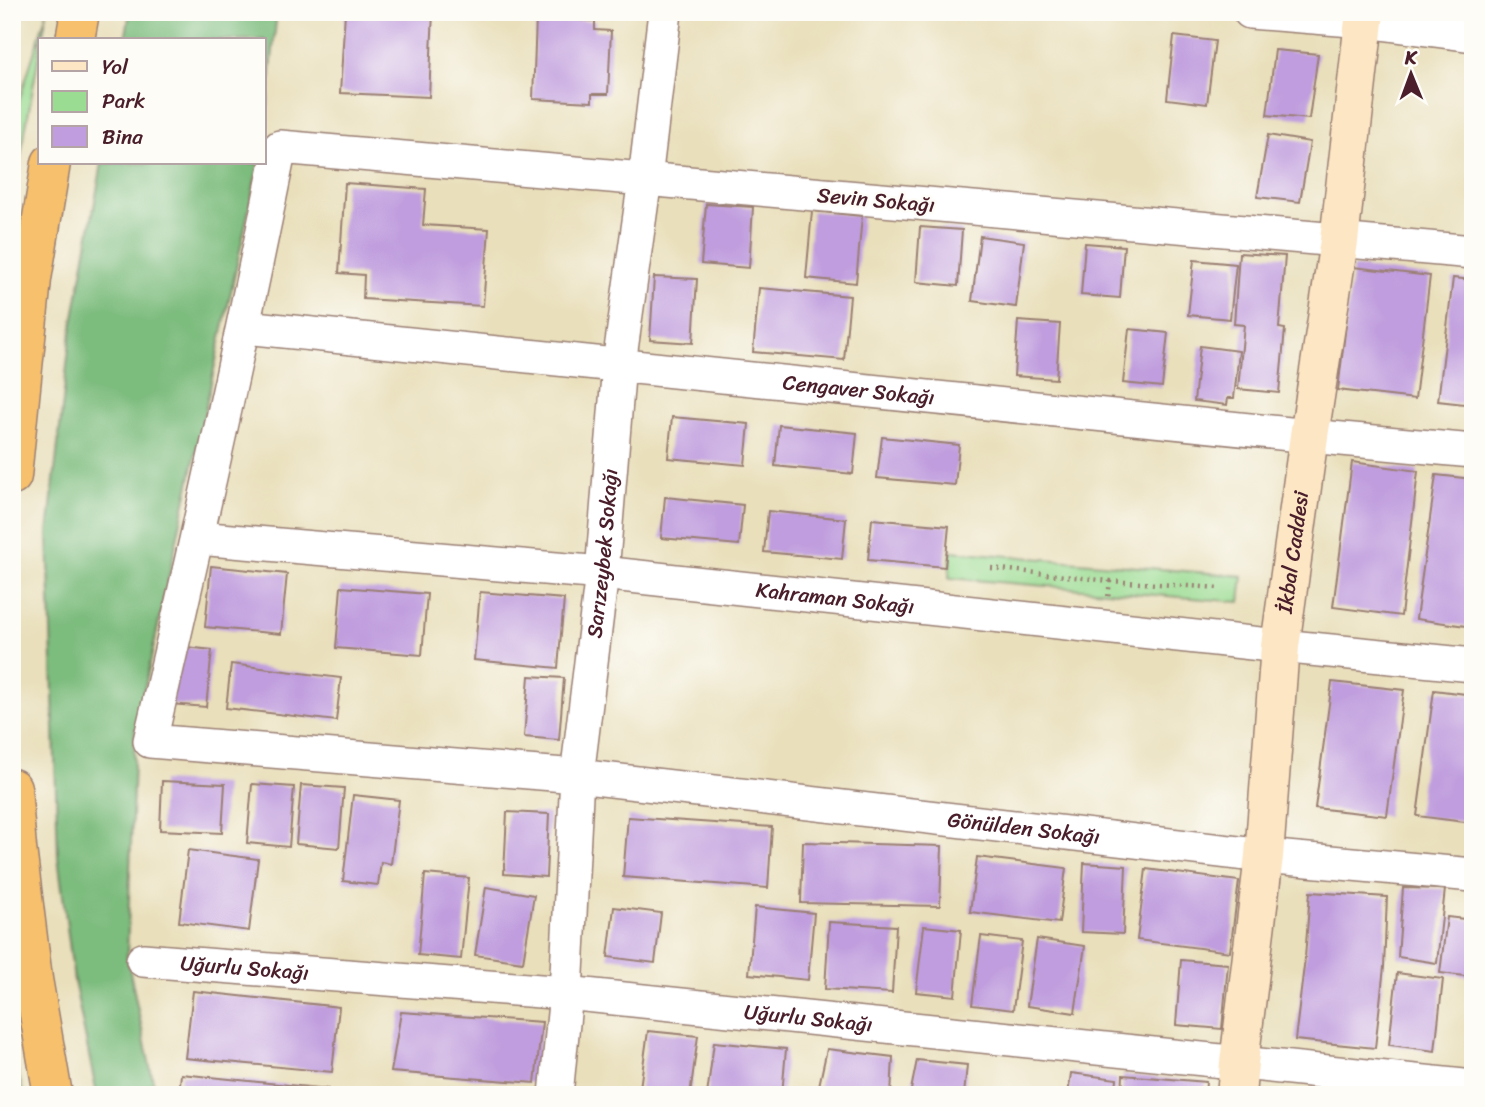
<svg xmlns="http://www.w3.org/2000/svg" width="1485" height="1107" font-family="Sriracha,sans-serif">
<style>
.green{fill:#9bdc93;stroke:#727e5f;stroke-width:2}
.forest{fill:#7cbc7d;stroke:#636e54;stroke-width:2}
.building{fill:#c09dde}
.lines{fill:none;stroke-linecap:round;stroke-linejoin:round}
.street-casing{stroke:#9a7f73;stroke-width:36}
.secondary-casing{stroke:#9a7f73;stroke-width:41}
.highway-casing{stroke:#9a7f73;stroke-width:41}
.path{stroke:#9a7f73;stroke-width:4.5;stroke-dasharray:2 5;stroke-linecap:butt}
.street{stroke:#fff;stroke-width:33}
.secondary{stroke:#fce6c4;stroke-width:38}
.highway{stroke:#f7c06c;stroke-width:38}
.labels{text-anchor:middle;stroke-width:5;stroke-linejoin:round;paint-order:stroke}
.street-label{font-size:21px;fill:#4a1f2b;stroke:#fdfcf7}
</style>
<rect width="100%" height="100%" fill="#fdfcf7"/>
<filter id="ink" filterUnits="userSpaceOnUse"><feTurbulence type="fractalNoise" baseFrequency=".0143" numOctaves="2"/><feDisplacementMap in="SourceGraphic" scale="14" xChannelSelector="R" yChannelSelector="G"/><feConvolveMatrix kernelMatrix="1 2 1 2 8 2 1 2 1" color-interpolation-filters="sRGB"/></filter>
<filter id="wash" filterUnits="userSpaceOnUse"><feTurbulence type="fractalNoise" baseFrequency=".00686" numOctaves="4" result="noise"/><feDisplacementMap in="SourceGraphic" scale="28" xChannelSelector="R" yChannelSelector="G"/><feGaussianBlur stdDeviation="1.57" result="paint"/><feColorMatrix in="noise" values="0 0 0 0 0 0 0 0 0 0 0 0 0 0 0 0 0 1.4 0 .05"/><feComposite in="paint" operator="in"/></filter>
<g filter="url(#wash)">
<rect width="100%" height="100%" fill="#e9dfbb"/>
<g class="green">
<polygon points="47,12 42,40 40,40 40,49 12,204 12,123"/>
<polygon points="951,551 1243,576 1240,602 949,578"/>
<polygon points="12,1051 24,1095 12,1095"/>
</g>
<g class="forest">
<polygon points="130,12 277,12 264,137 264,40 125,40"/>
<polygon points="102,163 259,163 135,732 127,958 156,1095 97,1095 74,981 58,857 48,533 70,339"/>
</g>
<g id="blocks">
<g class="building">
<polygon points="345,12 433,12 429,97 340,93"/>
<polygon points="536,18 595,21 595,30 611,31 608,94 592,94 592,102 533,99"/>
<polygon points="1174,36 1215,41 1207,104 1167,99"/>
<polygon points="1275,50 1318,54 1309,119 1267,115"/>
<polygon points="1268,135 1310,142 1300,202 1257,197"/>
<polygon points="345,183 426,189 423,225 489,229 483,306 363,299 364,275 339,273"/>
<polygon points="706,204 753,207 749,268 701,264"/>
<polygon points="812,211 862,216 856,283 806,278"/>
<polygon points="920,227 962,230 958,286 916,282"/>
<polygon points="980,236 1024,242 1016,307 972,301"/>
<polygon points="1085,243 1124,246 1120,298 1081,295"/>
<polygon points="1239,253 1285,256 1279,328 1285,329 1279,393 1238,389 1244,325 1234,324"/>
<polygon points="1194,260 1236,264 1230,319 1188,315"/>
<polygon points="1353,267 1430,276 1415,399 1338,390"/>
<polygon points="654,277 697,279 693,343 650,340"/>
<polygon points="1453,278 1473,280 1473,405 1438,401"/>
<polygon points="759,288 850,296 844,360 753,352"/>
<polygon points="1018,321 1060,324 1056,379 1014,376"/>
<polygon points="1129,329 1168,333 1162,387 1123,383"/>
<polygon points="1200,346 1239,351 1234,398 1228,398 1227,405 1194,401"/>
<polygon points="672,417 749,424 745,465 668,458"/>
<polygon points="779,425 857,433 853,474 775,466"/>
<polygon points="882,437 959,445 955,485 877,478"/>
<polygon points="1352,462 1418,471 1401,616 1333,607"/>
<polygon points="1436,475 1473,479 1473,627 1416,619"/>
<polygon points="665,497 743,505 739,545 661,538"/>
<polygon points="768,511 846,519 842,559 764,552"/>
<polygon points="872,519 949,526 945,567 868,560"/>
<polygon points="211,566 287,574 281,634 205,627"/>
<polygon points="341,587 427,594 422,655 336,648"/>
<polygon points="480,592 564,599 558,668 474,660"/>
<polygon points="177,646 212,650 206,707 171,704"/>
<polygon points="231,664 341,678 336,721 226,708"/>
<polygon points="529,676 564,678 559,740 524,737"/>
<polygon points="1332,682 1404,690 1387,816 1315,808"/>
<polygon points="1434,690 1473,695 1473,823 1417,816"/>
<polygon points="162,781 225,784 222,833 160,830"/>
<polygon points="252,784 294,787 289,847 247,843"/>
<polygon points="301,785 344,788 339,848 296,844"/>
<polygon points="353,795 399,800 391,864 381,862 378,885 343,881"/>
<polygon points="507,812 549,814 546,877 504,874"/>
<polygon points="628,817 772,827 768,888 623,877"/>
<polygon points="803,842 942,846 940,906 801,903"/>
<polygon points="188,850 258,859 249,931 179,922"/>
<polygon points="977,857 1066,868 1059,923 970,912"/>
<polygon points="1084,863 1126,866 1123,934 1081,932"/>
<polygon points="1146,869 1239,881 1230,952 1137,940"/>
<polygon points="425,874 469,878 461,959 418,955"/>
<polygon points="486,887 534,895 523,962 475,955"/>
<polygon points="1403,888 1445,889 1437,963 1398,957"/>
<polygon points="1310,892 1387,897 1384,967 1375,1048 1295,1040 1305,958"/>
<polygon points="614,907 661,913 655,963 608,957"/>
<polygon points="755,907 814,913 808,980 749,974"/>
<polygon points="1447,917 1473,920 1473,977 1440,973"/>
<polygon points="829,922 896,926 892,993 825,989"/>
<polygon points="924,926 961,930 955,996 916,992"/>
<polygon points="981,936 1022,941 1013,1010 972,1005"/>
<polygon points="1037,939 1085,946 1075,1013 1027,1006"/>
<polygon points="1181,960 1228,964 1222,1029 1176,1025"/>
<polygon points="1397,973 1443,979 1435,1051 1389,1045"/>
<polygon points="193,991 339,1007 332,1072 185,1058"/>
<polygon points="401,1012 542,1022 535,1083 391,1072"/>
<polygon points="648,1031 698,1036 690,1095 639,1095"/>
<polygon points="714,1042 786,1049 782,1095 707,1095"/>
<polygon points="827,1049 893,1057 891,1095 817,1095"/>
<polygon points="917,1060 967,1065 964,1095 910,1095"/>
<polygon points="1071,1073 1117,1079 1115,1095 1068,1095"/>
<polygon points="181,1074 328,1089 328,1095 179,1095"/>
<polygon points="1123,1075 1206,1082 1205,1095 1122,1095"/>
</g>
</g>
</g>
<g filter="url(#ink)">
<use href="#blocks" fill-opacity="0" stroke="#9a7f73" stroke-width="2"/>
<g class="lines">
<g class="street-casing">
<g id="street">
<polyline points="1250,12 1365,21 1473,35"/>
<path id="s1" d="M1473 252 280 147C240 346 196 544 150 741L577 776 1264 856 1473 875"/>
<path id="s2" d="M244 327 1309 436 1473 451"/>
<path id="s3" d="M198 538 602 573 1280 646 1473 665"/>
<path id="s4" d="M143 960 566 993 1473 1087"/>
<path id="s5" d="M556 1095 566 993 577 776 602 573 619 364 645 179 665 12"/>
</g>
</g>
<g class="secondary-casing">
<g id="secondary">
<path id="s6" d="M1236 1095 1239 1063 1264 856 1280 646 1309 436 1339 241 1365 12"/>
</g>
</g>
<g class="highway-casing">
<g id="highway">
<polyline points="75,40 80,12"/>
<polyline points="12,476 32,279 51,163"/>
<polyline points="12,788 17,848 33,979 53,1095"/>
</g>
</g>
<g class="path">
<polyline points="991,568 1110,581 1108,598"/>
<polyline points="1110,581 1220,588"/>
</g>
<use href="#street" class="street"/>
<use href="#secondary" class="secondary"/>
<use href="#highway" class="highway"/>
</g>
</g>
<g class="labels">
<g class="street-label">
<text transform="translate(876 200) rotate(5)" y="7">Sevin Sokağı</text>
<text dy="7" stroke="none"><textPath href="#s2" startOffset="618">Cengaver Sokağı</textPath></text>
<text dy="7" stroke="none"><textPath href="#s5" startOffset="544">Sarızeybek Sokağı</textPath></text>
<text dy="7" stroke="none"><textPath href="#s6" startOffset="546">İkbal Caddesi</textPath></text>
<text dy="7" stroke="none"><textPath href="#s3" startOffset="640">Kahraman Sokağı</textPath></text>
<text dy="7" stroke="none"><textPath href="#s1" startOffset="2684">Gönülden Sokağı</textPath></text>
<text dy="7" stroke="none"><textPath href="#s4" startOffset="102">Uğurlu Sokağı</textPath></text>
<text dy="7" stroke="none"><textPath href="#s4" startOffset="668">Uğurlu Sokağı</textPath></text>
</g>
</g>
<rect width="1485" height="1107" fill="none" stroke="#fdfcf7" stroke-width="42"/>
<rect x="38" y="38" width="228" height="126" fill="#fdfcf7" stroke="#b5a4a5" stroke-width="2"/>
<rect x="52" y="61" width="35" height="10" fill="#fce6c4" stroke="#b5a4a5" stroke-width="2"/>
<text x="102" y="74" font-size="21" fill="#4a1f2b">Yol</text>
<rect x="52" y="91" width="35" height="21" fill="#9bdc93" stroke="#b5a4a5" stroke-width="2"/>
<text x="102" y="108" font-size="21" fill="#4a1f2b">Park</text>
<rect x="52" y="126" width="35" height="21" fill="#c09dde" stroke="#b5a4a5" stroke-width="2"/>
<text x="102" y="144" font-size="21" fill="#4a1f2b">Bina</text>
<g transform="translate(1411 74) rotate(359)" stroke="#fdfcf7" stroke-width="5" paint-order="stroke">
<path d="M0-5L12 26L0 18L-12 26Z" fill="#4a1f2b"/>
<text y="-10" font-size="19" font-weight="bold" text-anchor="middle" fill="#4a1f2b">K</text>
</g>
</svg>
